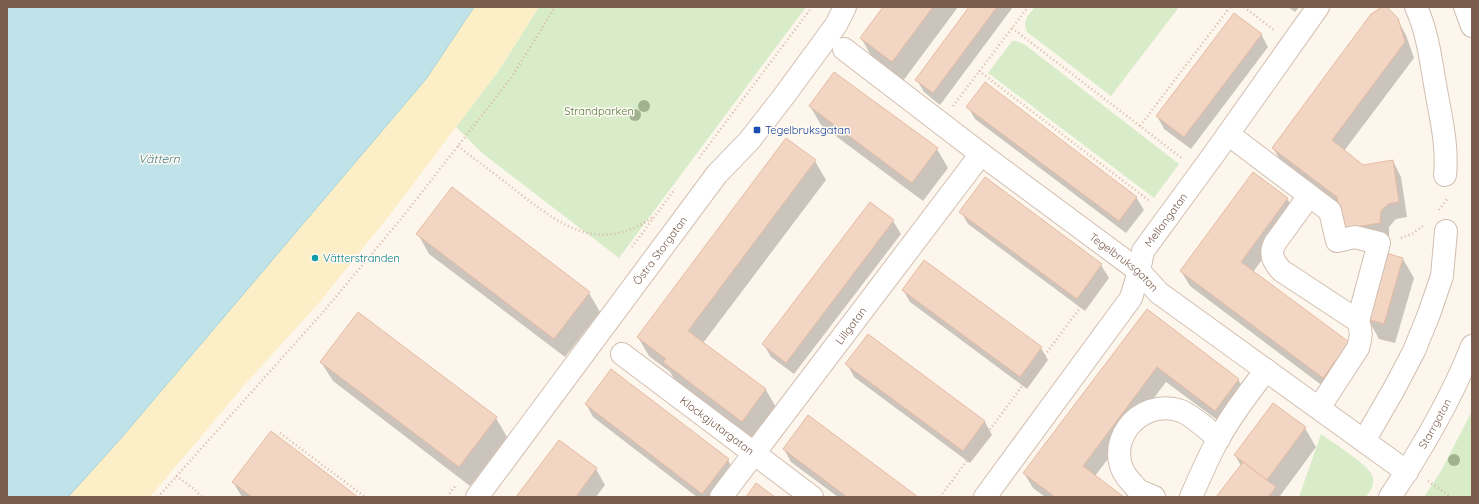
<svg xmlns="http://www.w3.org/2000/svg" width="1479" height="504" font-family="Quicksand,sans-serif">
<style>
.green{fill:#d8ecc9}
.sand{fill:#fcefc7}
.water{fill:#bfe3e8;stroke:#a5d3da}
.shadow{fill:#0003}
.building{fill:#f3d5c3;stroke:#e6bba3}
.lines{fill:none;stroke-linecap:round;stroke-linejoin:round}
.minor-casing{stroke:#d1beb0;stroke-width:24}
.path{stroke:#d9b8a5;stroke-width:2.5;stroke-dasharray:1 3;stroke-linecap:butt}
.minor{stroke:#fff;stroke-width:22}
.tree{fill:#a0b28e}
.transit-dot{fill:#1a4fb4;stroke:#fffaf3;stroke-width:1.5}
.culture-dot{fill:#0f9aa8;stroke:#fffaf3;stroke-width:1.5}
.labels{text-anchor:middle;stroke-width:3;stroke-linejoin:round;paint-order:stroke}
.park-label{font-size:11px;fill:#537a41;stroke:#fffaf3}
.transit-label{font-size:11px;fill:#164399;stroke:#fffaf3;text-anchor:start}
.street-label{font-size:11px;fill:#7a5c4d;stroke:#fffaf3}
.culture-label{font-size:11px;fill:#0d838f;stroke:#fffaf3;text-anchor:start}
.water-label{font-size:12px;font-style:italic;fill:#437c86;stroke:#fffaf3}
</style>
<rect width="100%" height="100%" fill="#fdf6ec"/>
<g class="green">
<polygon points="539,7 806,7 619,258 482,153 456,127 497,73"/>
<path d="M1035 7H1179L1111 96 1027 32C1022 20 1028 16 1035 7Z"/>
<polygon points="1012,41 1016,41 1024,44 1179,164 1154,198 988,73"/>
<polygon points="1472,411 1472,497 1424,497 1441,471"/>
<path d="M1321 434C1332 442 1369 465 1373 477 1375 484 1370 491 1366 497H1299Z"/>
</g>
<polygon class="sand" points="474,7 539,7 497,73 393,211 318,304 248,381 150,497 68,497 122,437 426,79"/>
<polygon class="water" points="7,7 474,7 426,79 122,437 68,497 7,497"/>
<g class="shadow">
<polygon points="884,7 958,7 903,81 872,57 861,38"/>
<polygon points="971,7 1013,7 940,105 924,92 917,80"/>
<polygon points="1288,7 1299,7 1295,12"/>
<polygon points="1384,7 1397,19 1406,35 1414,58 1344,151 1363,166 1393,161 1401,177 1407,217 1396,219 1389,227 1389,239 1352,244 1282,163 1273,148"/>
<polygon points="1261,34 1268,47 1191,149 1164,129 1157,116"/>
<polygon points="810,106 937,149 948,168 923,201 821,125"/>
<polygon points="968,107 1136,197 1144,210 1126,233 975,119"/>
<polygon points="815,161 826,180 703,343 766,390 777,409 754,440 676,382 670,372 649,356 638,337"/>
<polygon points="985,179 1101,265 1109,278 1085,311 968,224 961,212"/>
<polygon points="1287,198 1296,214 1253,272 1348,343 1332,393 1190,286 1181,271"/>
<polygon points="870,204 893,221 901,234 794,374 771,357 764,345"/>
<polygon points="418,234 589,293 600,312 565,357 429,254"/>
<polygon points="1403,259 1414,278 1395,343 1379,339 1368,319"/>
<polygon points="903,290 1041,348 1048,360 1027,389 910,302"/>
<polygon points="1147,310 1238,379 1247,395 1224,425 1166,382 1095,476 1122,497 1045,497 1033,488 1024,473"/>
<polygon points="868,336 985,422 992,435 970,463 854,377 847,364"/>
<polygon points="321,362 496,418 507,437 470,486 333,381"/>
<polygon points="586,404 728,460 735,473 716,497 697,497 593,417"/>
<polygon points="1273,404 1305,428 1316,447 1280,496 1281,497 1217,497 1241,466 1235,455"/>
<polygon points="559,441 596,469 605,485 596,497 517,497"/>
<polygon points="784,449 917,497 838,497 791,462"/>
<polygon points="233,482 357,497 242,497"/>
</g>
<g class="building">
<polygon points="883,7 933,7 892,62 860,38"/>
<polygon points="969,7 997,7 933,93 915,80"/>
<polygon points="1382,7 1387,7 1398,18 1405,42 1332,140 1363,165 1393,160 1399,202 1388,204 1381,211 1380,223 1342,229 1337,197 1272,148 1371,14"/>
<polygon points="1234,13 1262,34 1184,137 1156,116"/>
<polygon points="834,72 938,148 912,183 809,106"/>
<polygon points="985,82 1137,197 1119,221 966,107"/>
<polygon points="786,138 816,160 688,331 766,389 742,422 663,362 666,359 637,337"/>
<polygon points="1253,172 1288,198 1241,262 1349,342 1323,378 1180,271"/>
<polygon points="985,177 1102,264 1077,299 959,212"/>
<polygon points="452,187 590,292 554,339 416,234"/>
<polygon points="870,202 894,220 786,363 762,344"/>
<polygon points="1386,253 1403,258 1384,324 1367,319"/>
<polygon points="924,260 1042,347 1020,377 902,290"/>
<polygon points="1147,309 1239,379 1215,411 1157,367 1083,466 1124,497 1055,497 1023,473"/>
<polygon points="358,312 497,417 459,467 320,362"/>
<polygon points="868,334 985,421 963,451 845,364"/>
<polygon points="611,369 729,459 702,494 585,404"/>
<polygon points="1273,403 1306,427 1267,480 1234,455"/>
<polygon points="808,415 918,497 847,497 783,449"/>
<polygon points="271,431 358,497 252,497 232,482"/>
<polygon points="559,440 597,468 576,497 516,497"/>
<polygon points="1243,462 1276,487 1268,497 1216,497"/>
<polygon points="756,483 775,497 746,497"/>
</g>
<g class="lines">
<g class="minor-casing">
<g id="minor">
<path d="M1416 7C1428 33 1431 62 1436 90 1441 118 1448 147 1445 175"/>
<polyline points="1465,7 1472,26"/>
<path id="s1" d="M844 49 981 154 1139 271 1159 293 1407 472"/>
<polyline points="1228,134 1330,211 1337,241 1355,237 1379,243 1358,321"/>
<path d="M1309 196 1275 243C1269 254 1273 262 1282 271L1358 321C1362 331 1361 338 1358 348L1319 408"/>
<path id="s2" d="M622 354 812 497"/>
<polyline points="1364,441 1394,389 1414,351 1429,314 1442,276 1446,231"/>
<path id="s3" d="M477 497 717 174 749 141 784 96 836 25 845 7"/>
<path id="s4" d="M721 497 981 154"/>
<path id="s5" d="M985 497 1131 298 1139 271 1143 251 1214 154 1318 7"/>
<path d="M1154 497C1149 495 1144 493 1140 491 1136 489 1134 485 1131 482 1099 448 1137 396 1181 411 1192 415 1209 431 1219 439"/>
<path d="M1191 497C1198 481 1205 465 1213 449 1227 421 1247 395 1266 370"/>
<path id="s6" d="M1390 497C1422 449 1451 400 1472 346"/>
</g>
</g>
<g class="path">
<polyline points="1244,7 1274,30"/>
<polyline points="1012,28 1183,159"/>
<polyline points="979,71 1151,202"/>
<polyline points="953,106 1028,7"/>
<polyline points="1140,126 1230,7"/>
<path d="M458 146C478 162 499 177 519 193 562 226 599 254 652 218"/>
<polyline points="699,158 812,7"/>
<polyline points="1439,210 1448,198"/>
<polyline points="1401,238 1412,234 1423,226"/>
<polyline points="632,247 675,189"/>
<polyline points="1383,337 1394,340"/>
<polyline points="280,433 365,497"/>
<polyline points="176,476 194,489 202,497"/>
<polyline points="1428,481 1451,497"/>
<polyline points="158,497 324,311 401,219 511,78 555,7"/>
<polyline points="447,497 456,485"/>
<polyline points="940,497 1105,274"/>
</g>
<use href="#minor" class="minor"/>
</g>
<g class="tree">
<circle cx="644" cy="106" r="6"/>
<circle cx="635" cy="115" r="6"/>
<circle cx="1454" cy="460" r="6"/>
</g>
<rect class="transit-dot" x="753" y="126" width="8" height="8" rx="2"/>
<circle class="culture-dot" cx="315" cy="258" r="4"/>
<g class="labels">
<g class="park-label">
<text x="599" y="115">Strandparken</text>
</g>
<g class="transit-label">
<text x="765" y="134">Tegelbruksgatan</text>
</g>
<g class="street-label">
<text dy="4" stroke="none"><textPath href="#s5" startOffset="334">Mellangatan</textPath></text>
<text dy="4" stroke="none"><textPath href="#s3" startOffset="307">Östra Storgatan</textPath></text>
<text dy="4" stroke="none"><textPath href="#s1" startOffset="352">Tegelbruksgatan</textPath></text>
<text dy="4" stroke="none"><textPath href="#s4" startOffset="215">Lillgatan</textPath></text>
<text dy="4" stroke="none"><textPath href="#s6" startOffset="86">Starrgatan</textPath></text>
<text dy="4" stroke="none"><textPath href="#s2" startOffset="119">Klockgjutargatan</textPath></text>
</g>
<g class="culture-label">
<text x="323" y="262">Vätterstranden</text>
</g>
<g class="water-label">
<text x="159" y="163">Vättern</text>
</g>
</g>
<rect width="1479" height="504" fill="none" stroke="#7a5c4d" stroke-width="16"/>
</svg>
